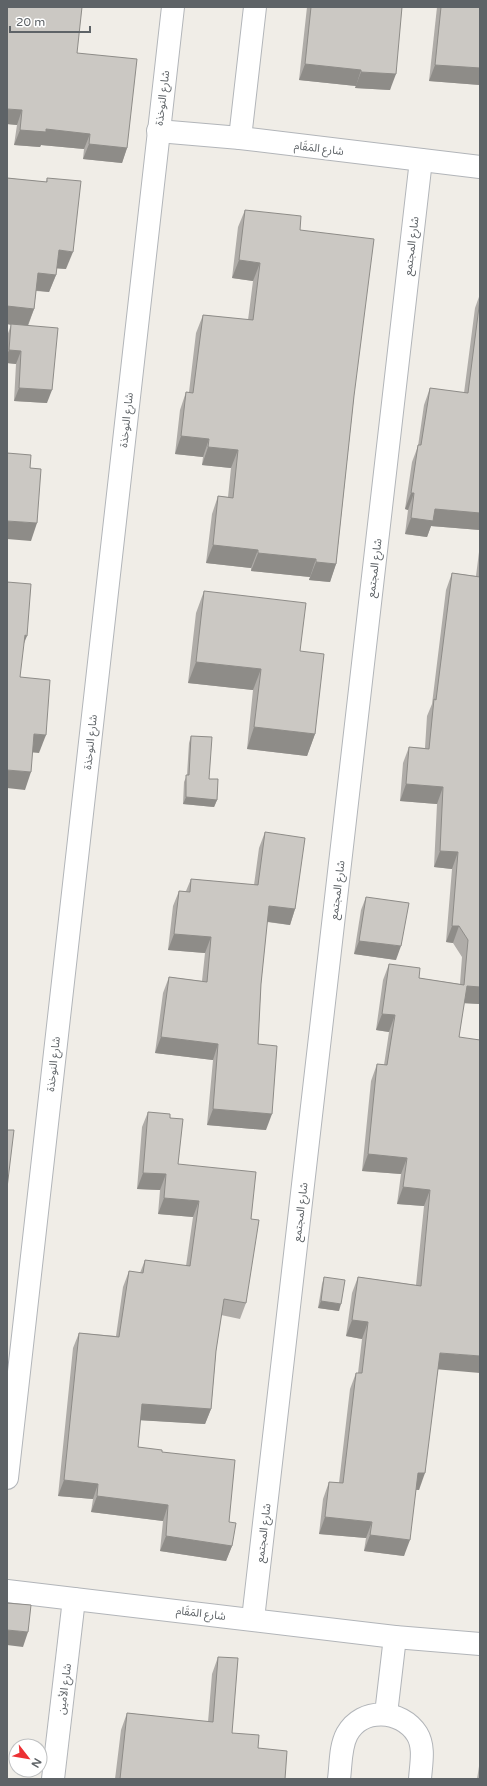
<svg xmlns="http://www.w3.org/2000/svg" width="487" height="1786" font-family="'Varela Round','Noto Sans Arabic',sans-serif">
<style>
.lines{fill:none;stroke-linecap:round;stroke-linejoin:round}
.street-casing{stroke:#b2b5b9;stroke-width:24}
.street{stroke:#fff;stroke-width:22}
.wall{fill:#afaca8}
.shaded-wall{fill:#8e8c88}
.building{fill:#cbc8c3;stroke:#8e8c88}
.labels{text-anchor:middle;stroke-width:4;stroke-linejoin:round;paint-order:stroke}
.street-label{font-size:11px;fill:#5e6367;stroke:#fff}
</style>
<rect width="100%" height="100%" fill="#f0ede7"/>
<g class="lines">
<g class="street-casing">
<g id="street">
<polyline points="158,131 240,138 480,167"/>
<polyline points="240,138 255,7"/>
<polyline points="7,1478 173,7"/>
<polyline points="7,1591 395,1637 480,1644"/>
<polyline points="253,1619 421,160"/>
<polyline points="386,1714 395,1637"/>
<polyline points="53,1779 74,1599"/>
<path d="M339 1779C341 1764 340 1747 347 1734 362 1707 401 1709 417 1734 425 1747 421 1764 420 1779"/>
</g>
</g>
<use href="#street" class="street"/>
</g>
<g class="wall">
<polygon points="307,7 402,7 390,90 355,88 356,86 299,80"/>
<polygon points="437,7 480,7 480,85 429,81"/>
<polygon points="77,53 127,148 122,163 83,159 84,149 41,145 40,147 14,145 17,125 7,124"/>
<polygon points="7,178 46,182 47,178 66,269 56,268 56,275 49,292 36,291 34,309 28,326 47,403 14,401 16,364 7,363 7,336 11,325 7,324"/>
<polygon points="245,210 300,230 354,396 336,564 330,582 309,580 310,577 251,571 251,568 206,563 212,514 218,496 228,497 231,468 202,465 203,457 175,454 180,410 186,392 189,392 196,333 203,315 248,320 253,281 232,278 238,227"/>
<polygon points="480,294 480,530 431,526 427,537 405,534 408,510 405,509 412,462 418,446 424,405 430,388 464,393 475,308"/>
<polygon points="480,544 480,1004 464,1003 459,1037 438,1370 419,1490 416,1490 404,1556 364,1551 366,1538 319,1534 323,1499 329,1482 339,1483 350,1389 356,1373 358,1373 362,1339 346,1336 352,1293 358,1277 416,1285 424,1206 397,1204 401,1174 362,1171 371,1081 377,1064 384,1065 389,1032 376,1030 383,980 389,964 419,978 460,984 462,957 453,943 446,942 452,869 434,867 437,804 400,801 403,763 409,747 425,748 427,716 432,704 446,590 452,573 476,576"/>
<polygon points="204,591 300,651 315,734 307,756 247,749 253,690 188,683 196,613"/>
<polygon points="191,736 209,779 217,800 214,807 183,804 184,782 187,775 189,743"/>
<polygon points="265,832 295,909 290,925 267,922 261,984 258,1044 266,1130 207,1125 213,1060 155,1053 163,993 169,977 202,981 205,953 168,950 173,906 179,891 186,891 191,879 254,885 259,848"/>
<polygon points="366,897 396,960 354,954 361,910"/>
<polygon points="148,1112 170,1118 178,1164 251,1219 246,1303 240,1319 221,1315 216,1351 211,1409 205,1424 140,1420 138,1447 162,1452 229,1522 232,1546 226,1561 160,1551 163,1521 91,1512 93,1499 58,1496 73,1348 79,1333 116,1336 123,1287 129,1271 140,1273 145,1260 186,1266 193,1217 158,1214 160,1190 137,1189 142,1127"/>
<polygon points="324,1277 339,1311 318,1308 322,1284"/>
<polygon points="218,1657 232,1733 258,1748 285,1779 115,1779 121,1730 127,1713 208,1722 212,1674"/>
<polygon points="480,1760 480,1779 477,1779"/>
</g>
<g class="shaded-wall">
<polygon points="305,64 361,70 356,86 299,80"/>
<polygon points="435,65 480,68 480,85 429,81"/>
<polygon points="361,72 396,74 390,90 355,88"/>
<polygon points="7,109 22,110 17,125 7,124"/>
<polygon points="46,129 90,134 84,149 41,145 40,147 14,145 20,130"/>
<polygon points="89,144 127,148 122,163 83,159"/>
<polygon points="59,250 73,252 66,269 52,268"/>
<polygon points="239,260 260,263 253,281 232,278"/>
<polygon points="38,273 56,275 49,292 32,290"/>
<polygon points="7,306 34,309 27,327 7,324"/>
<polygon points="9,350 21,351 16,364 7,363 7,355"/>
<polygon points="19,388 52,390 47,403 14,401"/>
<polygon points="181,436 209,439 203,457 175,454"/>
<polygon points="208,447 238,450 231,468 202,465"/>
<polygon points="411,493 414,493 408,510 405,509"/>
<polygon points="435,509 480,513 480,530 431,526 427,537 405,534 411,518"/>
<polygon points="7,521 37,523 31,541 7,539"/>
<polygon points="213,545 258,550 251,568 206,563"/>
<polygon points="258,553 316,559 310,577 251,571"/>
<polygon points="316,562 336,564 330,582 309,580"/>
<polygon points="25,635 27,636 20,653"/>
<polygon points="196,662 261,669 253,690 188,683"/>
<polygon points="254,727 315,734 307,756 247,749"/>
<polygon points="34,734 46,735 39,753 28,752"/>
<polygon points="7,770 31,772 25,790 7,788"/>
<polygon points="406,784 443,787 437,804 400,801"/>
<polygon points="186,797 217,800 214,807 183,804"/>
<polygon points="440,851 458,852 452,869 434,867"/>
<polygon points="269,906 295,909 290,925 263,921"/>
<polygon points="452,926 459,926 453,943 446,942"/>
<polygon points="174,934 211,937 205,953 168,950"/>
<polygon points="359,941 401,946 396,960 354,954"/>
<polygon points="467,986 480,987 480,1004 461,1003"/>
<polygon points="382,1014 395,1015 389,1032 376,1030"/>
<polygon points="161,1037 218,1044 213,1060 155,1053"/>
<polygon points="213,1109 272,1114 266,1130 207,1125"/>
<polygon points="368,1154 407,1158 401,1174 362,1171"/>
<polygon points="143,1173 166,1174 160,1190 137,1189"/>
<polygon points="403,1187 430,1190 424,1206 397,1204"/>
<polygon points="164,1198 199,1201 193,1217 158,1214"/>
<polygon points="321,1301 341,1304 339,1311 318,1308"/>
<polygon points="352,1320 368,1322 362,1339 346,1336"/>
<polygon points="440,1353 480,1356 480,1373 434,1369"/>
<polygon points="142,1404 211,1409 205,1424 136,1420"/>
<polygon points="418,1473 425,1473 419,1490 412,1489"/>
<polygon points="64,1480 98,1484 93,1499 58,1496"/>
<polygon points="97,1496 168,1505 163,1521 91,1512"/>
<polygon points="325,1517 372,1522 366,1538 319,1534"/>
<polygon points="370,1535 410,1540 404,1556 364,1551"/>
<polygon points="166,1536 232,1546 226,1561 160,1551"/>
<polygon points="7,1630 28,1632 23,1647 7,1645"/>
</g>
<g class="building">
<polygon points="7,7 82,7 77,53 137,59 127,148 89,144 90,134 46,129 46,132 20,130 22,110 7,109"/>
<polygon points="311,7 402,7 396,74 361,72 361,70 305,64"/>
<polygon points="441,7 480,7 480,68 435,65"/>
<polygon points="7,178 47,182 47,178 81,181 73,252 59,250 56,275 38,273 34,309 7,306"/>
<polygon points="245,210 301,216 300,230 374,239 354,396 336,564 316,562 316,559 258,553 258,550 213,545 218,496 233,498 238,450 208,447 209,439 181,436 186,392 193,393 203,315 253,320 260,263 239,260"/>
<polygon points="480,299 480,513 435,509 433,521 411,518 414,493 411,493 418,445 421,445 430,388 468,393"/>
<polygon points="11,324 58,328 52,390 19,388 21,351 9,350"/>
<polygon points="7,453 31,455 30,468 41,469 37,523 7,521"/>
<polygon points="452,573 480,577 480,987 467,986 459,1037 480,1040 480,1356 440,1353 425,1473 418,1473 410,1540 370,1535 372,1522 325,1517 329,1482 343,1483 356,1373 362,1373 368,1322 352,1320 358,1277 421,1286 430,1190 403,1187 407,1158 368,1154 377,1064 387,1065 395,1015 382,1014 389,964 420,968 419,978 464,985 468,940 459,926 452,926 458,852 440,851 443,787 406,784 409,747 429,749 434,699 436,700"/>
<polygon points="7,582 31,584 27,636 25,635 20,677 50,680 46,735 34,734 31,772 7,770"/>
<polygon points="204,591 306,603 300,651 324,654 315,734 254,727 261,669 196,662"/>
<polygon points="191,736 212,737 209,779 218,779 217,800 186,797 186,775 189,775"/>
<polygon points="265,832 305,838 295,909 269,906 261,984 258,1044 277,1046 272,1114 213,1109 218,1044 161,1037 169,977 207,982 211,937 174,934 179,891 190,892 191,879 258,885"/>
<polygon points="366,897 409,903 401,946 359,941"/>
<polygon points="148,1112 170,1114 170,1118 183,1119 178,1164 256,1172 251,1219 259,1220 246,1303 224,1299 216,1351 211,1409 142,1404 138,1447 162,1450 162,1452 235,1460 229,1522 236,1523 232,1546 166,1536 168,1505 97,1496 98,1484 64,1480 79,1333 119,1337 129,1271 143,1273 145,1260 190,1266 199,1201 164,1198 166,1174 143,1173"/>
<polygon points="7,1130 14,1130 7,1188"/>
<polygon points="324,1277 345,1280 341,1304 321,1301"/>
<polygon points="7,1603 31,1605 28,1632 7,1630"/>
<polygon points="218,1657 238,1658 232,1733 259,1735 258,1748 287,1751 285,1779 120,1779 127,1713 213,1722"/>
</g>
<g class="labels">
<g class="street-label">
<text transform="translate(162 98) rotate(-83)" y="4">شارع النوخذة</text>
<text transform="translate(319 148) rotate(7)" y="4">شارع المَقَام</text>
<text transform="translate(411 246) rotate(-83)" y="4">شارع المجتمع</text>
<text transform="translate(126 420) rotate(-84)" y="4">شارع النوخذة</text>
<text transform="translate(374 568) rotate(-83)" y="4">شارع المجتمع</text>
<text transform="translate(90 742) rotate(-84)" y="4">شارع النوخذة</text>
<text transform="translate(337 890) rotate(-83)" y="4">شارع المجتمع</text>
<text transform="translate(53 1064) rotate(-84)" y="4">شارع النوخذة</text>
<text transform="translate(300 1212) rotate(-83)" y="4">شارع المجتمع</text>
<text transform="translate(263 1533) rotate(-83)" y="4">شارع المجتمع</text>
<text transform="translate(201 1613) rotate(7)" y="4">شارع المَقَام</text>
<text transform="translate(64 1689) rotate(-83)" y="4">شارع الأمين</text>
</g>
</g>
<rect width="487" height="1786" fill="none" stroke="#5e6367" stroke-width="16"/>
<g transform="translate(28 1758) rotate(121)"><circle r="19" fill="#ffffff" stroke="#bfc1c2"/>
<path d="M0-3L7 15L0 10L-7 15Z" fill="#ec3134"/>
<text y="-6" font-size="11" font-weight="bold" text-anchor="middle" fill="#5e6367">N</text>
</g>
<path d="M10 26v6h80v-6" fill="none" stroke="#5e6367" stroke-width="2"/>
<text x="16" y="26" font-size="12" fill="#5e6367" stroke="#ffffff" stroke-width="3" paint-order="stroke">20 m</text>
</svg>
